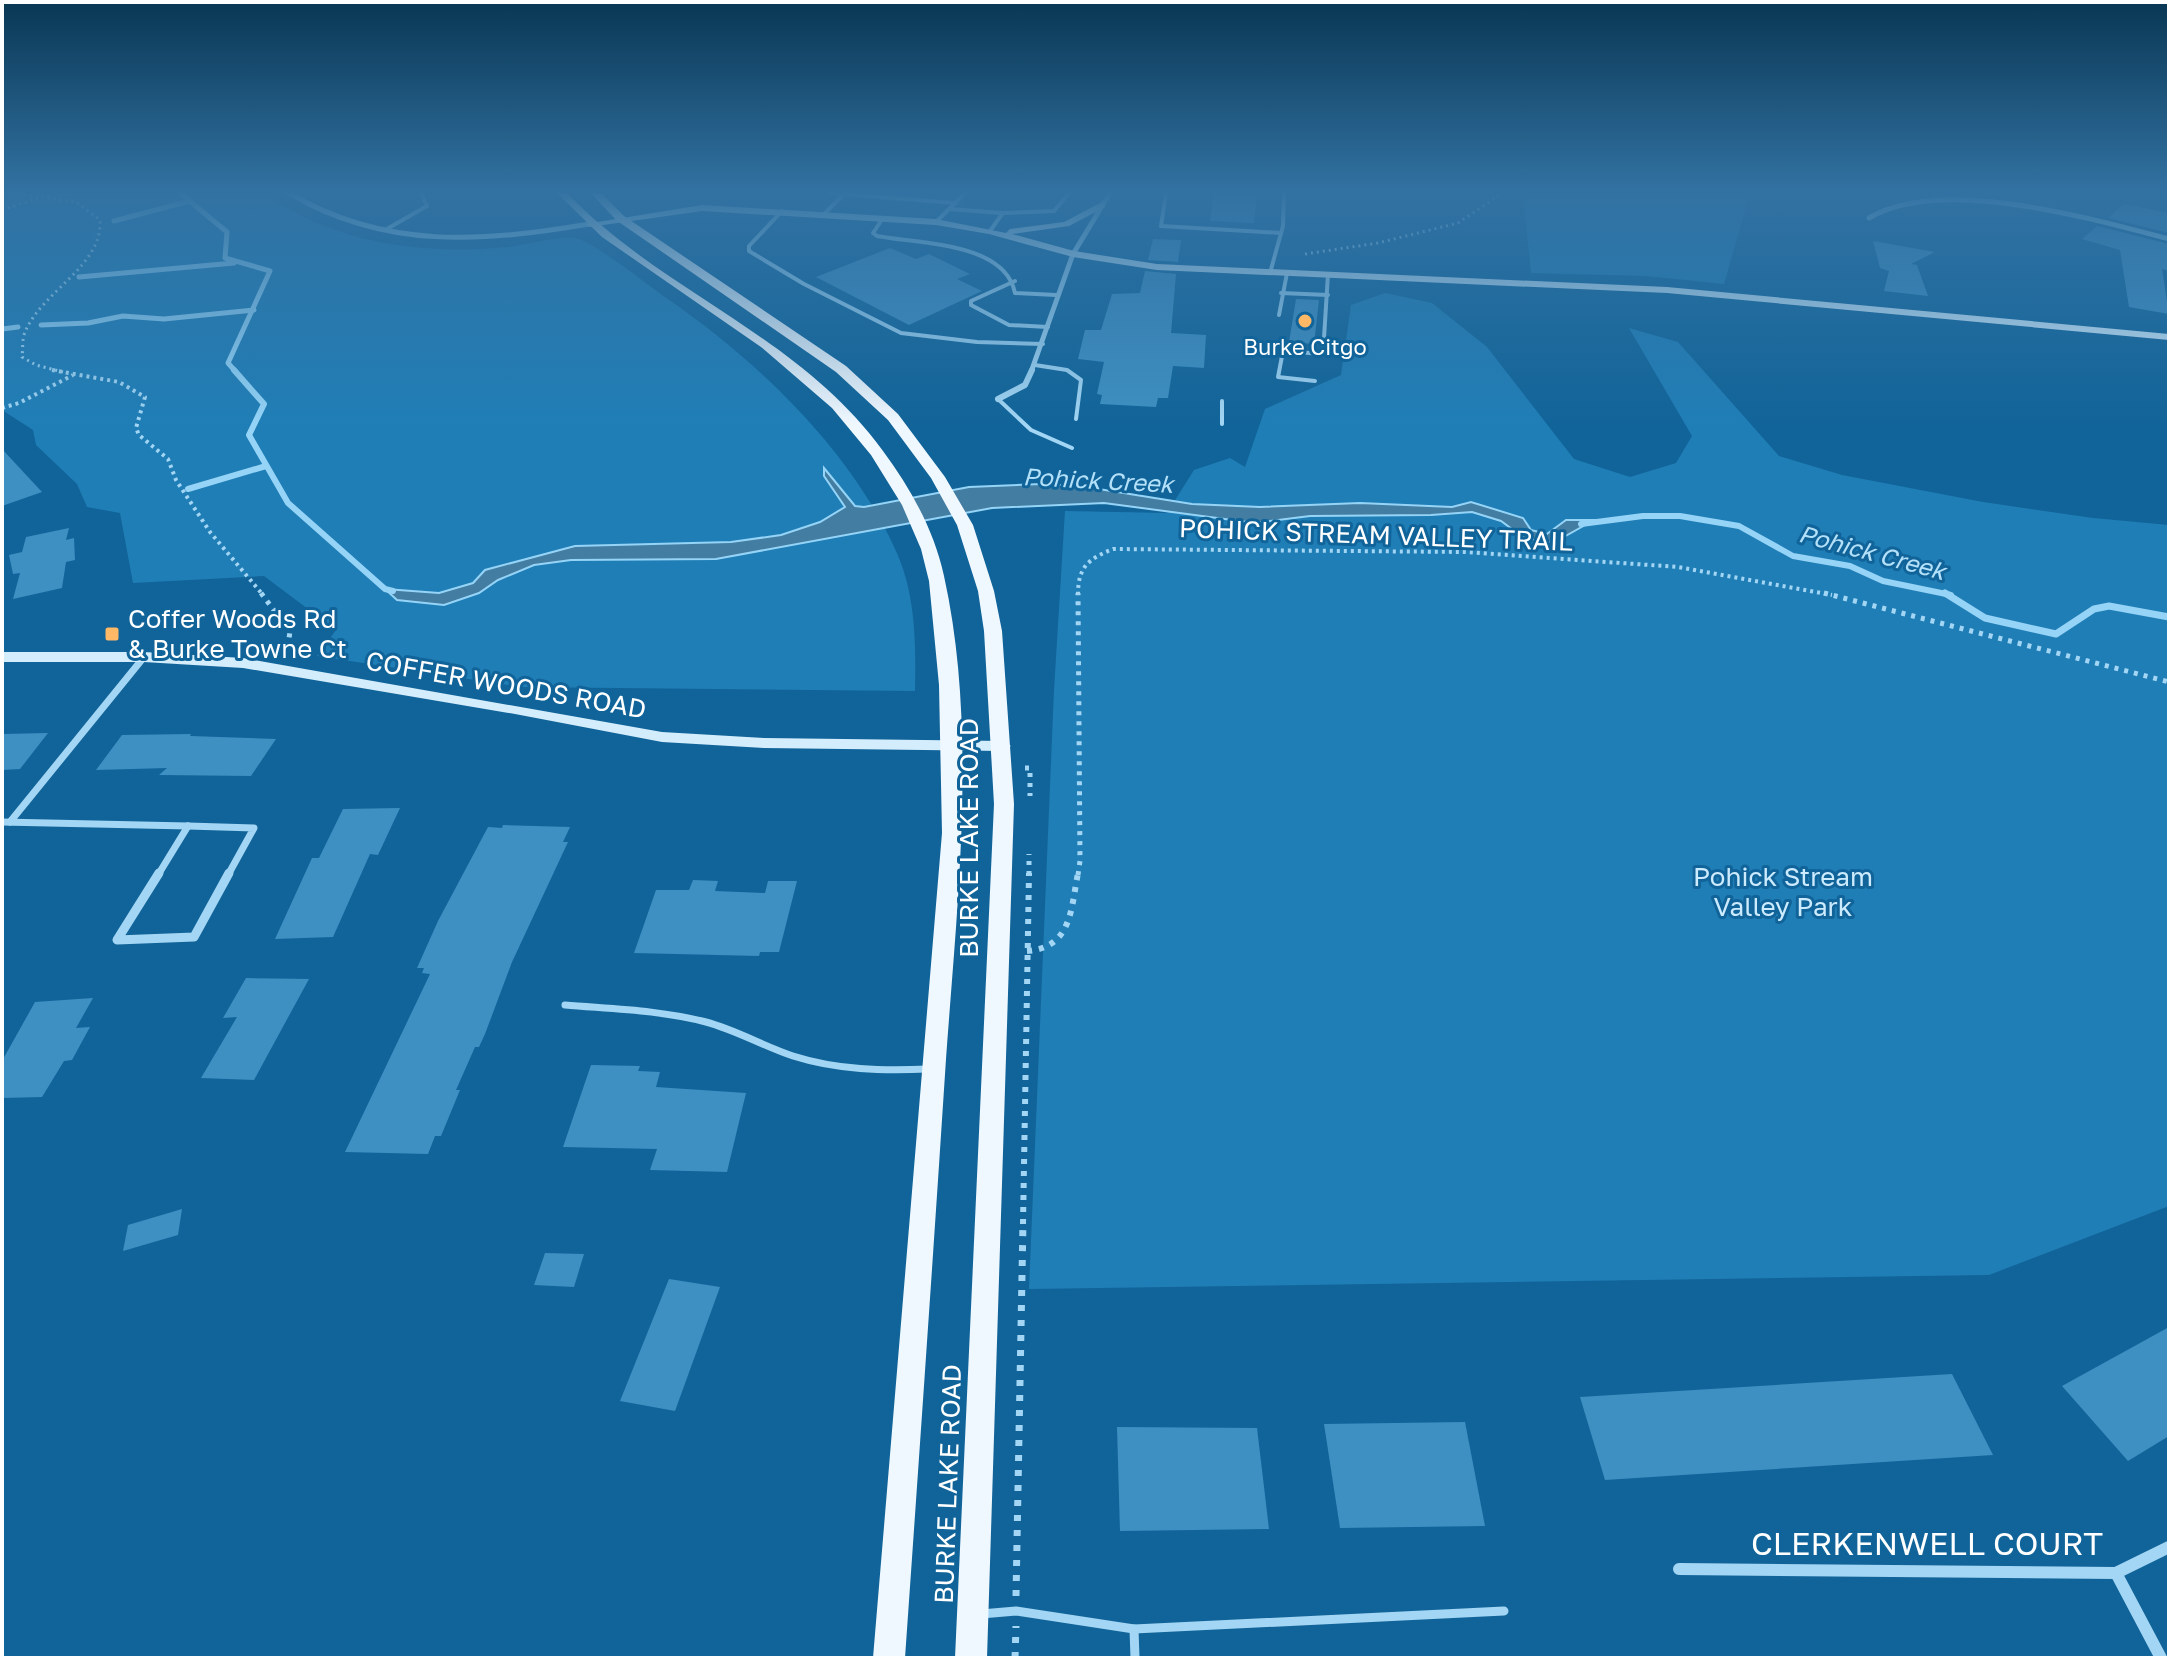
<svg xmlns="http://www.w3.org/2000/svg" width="2171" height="1660" font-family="'Golos Text',sans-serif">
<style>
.green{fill:#207eb6}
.water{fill:#437da2;stroke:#95d4f7;stroke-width:2}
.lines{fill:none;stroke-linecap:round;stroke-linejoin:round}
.stream-far2{stroke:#95d4f7;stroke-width:5}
.stream-far1{stroke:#95d4f7;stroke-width:6}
.stream{stroke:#95d4f7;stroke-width:7}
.building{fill:#3e90c2}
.path-far4{stroke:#a3d6f4;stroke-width:3;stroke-dasharray:2 4;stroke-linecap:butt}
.path-far3{stroke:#a3d6f4;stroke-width:4;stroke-dasharray:3 4;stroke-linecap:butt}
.path-far2{stroke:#a3d6f4;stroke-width:5;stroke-dasharray:4 6;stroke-linecap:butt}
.path-far1{stroke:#a3d6f4;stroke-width:6;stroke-dasharray:5 7;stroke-linecap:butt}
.path{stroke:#a3d6f4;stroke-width:7;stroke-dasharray:6 9;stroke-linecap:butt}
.lane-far2{stroke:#a3d6f4;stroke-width:4}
.lane-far1{stroke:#a3d6f4;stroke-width:7}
.lane{stroke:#a3d6f4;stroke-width:9}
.street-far4{stroke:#a3d6f4;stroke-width:5}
.street-far3{stroke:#a3d6f4;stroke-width:6}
.street-far2{stroke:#a3d6f4;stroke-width:7}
.street-far1{stroke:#a3d6f4;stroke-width:9}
.street{stroke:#a3d6f4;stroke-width:12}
.secondary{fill:#d3edfd;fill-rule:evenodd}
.primary{fill:#f0f8ff;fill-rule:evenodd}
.poi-dot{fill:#ffb866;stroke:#116499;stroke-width:3}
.labels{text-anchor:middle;stroke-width:6;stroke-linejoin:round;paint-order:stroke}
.far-poi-label{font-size:22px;fill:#fff;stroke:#116499}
.far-water-label{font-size:24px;font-style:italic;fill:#b4e1fa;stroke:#116499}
.street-label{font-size:26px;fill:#fff;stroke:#116499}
.poi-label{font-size:26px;fill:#fff;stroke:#116499;text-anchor:start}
.park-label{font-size:26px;fill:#ccebfe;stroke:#116499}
.near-street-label{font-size:32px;fill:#fff;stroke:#116499}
</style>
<rect width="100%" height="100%" fill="#116499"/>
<g class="green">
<path d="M2 193H265C333 244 424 255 507 247 526 245 563 234 579 239 599 246 645 283 665 297 755 359 849 447 895 549 916 593 916 644 915 691L522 687 317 656 336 630 264 576 133 583 120 513 87 507 77 484 36 445 33 430 2 410Z"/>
<polygon points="1523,193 1750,193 1724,284 1647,276 1531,273"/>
<polygon points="1385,293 1432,303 1487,347 1574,459 1630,477 1676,463 1692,436 1629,328 1678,342 1779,456 1842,475 1983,502 2093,518 2169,525 2169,1206 1989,1275 1029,1289 1054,690 1065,511 1167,513 1194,470 1230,458 1245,467 1265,409 1341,375 1351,305"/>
</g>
<polygon class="water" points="824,468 855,506 864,507 969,487 1041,484 1080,486 1192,504 1260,507 1360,503 1452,507 1471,502 1523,518 1531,530 1547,534 1566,520 1594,520 1553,543 1524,538 1501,521 1472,512 1431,515 1310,516 1255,523 1104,503 992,508 716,559 571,560 534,565 498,580 479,593 444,605 397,600 385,589 439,593 473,583 485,570 575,546 731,542 781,535 820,522 845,507 824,476"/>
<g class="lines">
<g class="stream-far2">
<polyline points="180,193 227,232 225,258 270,271 228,363 236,372"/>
<polyline points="114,221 186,202"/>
<polyline points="79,277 234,263"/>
<polyline points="41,325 88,323 123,316 164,319 254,310"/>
<polyline points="2,329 18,327"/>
</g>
<g class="stream-far1">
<polyline points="234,370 264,404 249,435 288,503 385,589 393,591"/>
<polyline points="188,489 266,466"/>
<polyline points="1581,524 1643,516 1680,516 1739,526 1793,556 1850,566 1883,581 1951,595"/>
</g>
<polyline class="stream" points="1945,593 1985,618 2056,634 2094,609 2109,606 2169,617"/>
</g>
<g class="building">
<polygon points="1214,193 1257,193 1254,223 1210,221"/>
<polygon points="2124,204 2169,213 2169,233 2108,218"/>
<polygon points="2097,226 2169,244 2169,271 2162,269 2169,314 2129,307 2120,250 2082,239"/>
<polygon points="1153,239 1181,240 1178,262 1148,260"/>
<polygon points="1873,241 1935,252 1911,264 1917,265 1928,296 1884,291 1889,271 1880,268"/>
<polygon points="890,248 916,259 929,254 970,274 957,279 982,291 909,325 816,277"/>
<polygon points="1145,271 1176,274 1171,333 1206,335 1204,368 1173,366 1168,398 1158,398 1156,407 1100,404 1102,395 1097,394 1104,362 1078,359 1085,330 1101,330 1112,294 1140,293"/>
<polygon points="1296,299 1319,300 1314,344 1289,342"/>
<polygon points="2,449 42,492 2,506"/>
<polygon points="69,528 66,540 74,538 75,560 66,562 62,588 13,599 20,573 13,574 9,555 22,552 26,537"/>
<polygon points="48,733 20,769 2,770 2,734"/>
<polygon points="191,734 190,736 276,739 251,776 159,775 167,768 96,770 122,735"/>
<polygon points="400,808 378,855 370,854 333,937 275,939 312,858 319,858 343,809"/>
<polygon points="503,825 570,827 563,842 568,842 512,962 485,1034 479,1047 475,1047 456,1090 460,1090 441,1136 435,1136 428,1154 345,1152 430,974 422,973 424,968 417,968 438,921 488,827 502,828"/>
<polygon points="693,880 718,881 715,891 765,893 768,881 797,881 779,952 760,952 759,956 634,953 656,890 689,890"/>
<polygon points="246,978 309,979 254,1080 201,1078 237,1017 223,1018"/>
<polygon points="93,998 76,1028 90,1027 72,1060 64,1061 42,1097 2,1098 2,1061 35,1002"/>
<polygon points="591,1065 640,1066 638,1071 660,1072 656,1087 746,1093 727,1172 650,1170 657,1149 563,1147"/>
<polygon points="182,1209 178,1235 123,1251 128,1225"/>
<polygon points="545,1253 584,1254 574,1287 534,1285"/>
<polygon points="669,1279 720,1287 675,1411 620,1401"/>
<polygon points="2169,1327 2169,1436 2128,1461 2062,1386"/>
<polygon points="1952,1374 1993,1455 1605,1480 1580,1397"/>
<polygon points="1465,1422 1485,1526 1340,1528 1324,1424"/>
<polygon points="1117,1427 1257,1428 1269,1529 1120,1531"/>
</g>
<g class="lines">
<g class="path-far4">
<path d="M12 193 76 202 100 220C103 266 42 291 25 332 22 339 23 349 22 357L36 365 63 372"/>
<polyline points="2,210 54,193"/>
<polyline points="1305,254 1378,243 1458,223 1503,193"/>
</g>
<g class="path-far3">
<polyline points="52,370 119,382 145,397 136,428 139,435 168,459 176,480 210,532 263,595"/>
<polyline points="2,408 19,403 73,375"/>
<path d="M1078 595C1078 567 1088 559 1113 549L1465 552 1678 567 1832 595"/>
</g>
<g class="path-far2">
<polyline points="261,593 290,632 288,644 280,652"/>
<polyline points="1824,593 2169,682"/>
<polyline points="1025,768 1030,768 1030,796"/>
<polyline points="1029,875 1029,854"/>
<polyline points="1078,875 1080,861 1078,593"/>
</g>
<g class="path-far1">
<path d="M1027 951C1072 948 1071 908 1078 873"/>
<polyline points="1023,1224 1029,873"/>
</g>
<g class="path">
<polyline points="1016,1596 1023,1222"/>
<polyline points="1015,1658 1016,1626"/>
</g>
<g class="lane-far2">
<polyline points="830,193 956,203"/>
<polyline points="1166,193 1161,226 1281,233"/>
<polyline points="950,209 1002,213 1054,211 1069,193"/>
<polyline points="782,211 749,246 749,251 804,284 901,333 977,342 1043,344"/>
<polyline points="824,214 844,194"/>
<path d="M883 218 873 233 877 236C919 244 1005 242 1015 293L1056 295"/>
<polyline points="936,222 965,193"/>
<polyline points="385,230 427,206 421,193"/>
<polyline points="990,231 1002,214"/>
<polyline points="1270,273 1283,226 1284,193"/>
<polyline points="1015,281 971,301 971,305 1009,325 1048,327"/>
<polyline points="1281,293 1328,295"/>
<polyline points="1279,315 1287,273"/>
<polyline points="1035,365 1067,370 1081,380 1076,419"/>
<polyline points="1315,381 1278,377 1283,351 1323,354 1328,274"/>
<polyline points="998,399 1031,430 1072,448"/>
<polyline points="1222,401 1222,424"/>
</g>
<path class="lane-far1" d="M565 1005C612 1009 660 1010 706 1022 736 1030 763 1046 793 1056 837 1070 883 1071 928 1069"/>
<g class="lane">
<polyline points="981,1614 1016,1611 1134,1629 1504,1611"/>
<polyline points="1134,1629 1135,1658"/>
</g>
<g class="street-far4">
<path d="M289 193C385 250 483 242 589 224"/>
<path d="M1869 218C1941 175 2092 219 2169 239"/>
<polyline points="1031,372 1073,254 1110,193"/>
</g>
<polyline class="street-far3" points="998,399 1025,385 1032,370"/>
<g class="street-far2">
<polyline points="2,822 188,826"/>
<polyline points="10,822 144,657"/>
<polyline points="188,826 254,828 228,875"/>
<polyline points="158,875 188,826"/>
</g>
<polyline class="street-far1" points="159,873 117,940 194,937 229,873"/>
<g class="street">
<polyline points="1679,1569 2116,1573 2169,1547"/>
<polyline points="2116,1573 2161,1658"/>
</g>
<g class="secondary">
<polygon points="1102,202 1105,203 1105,207 1069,226 1012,234 1074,251 1157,264 1667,287 2169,334 2169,340 1667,293 1157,270 1073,257 989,234 936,225 702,211 589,227 585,224 702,205 936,219 1006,233 1010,229 1064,222"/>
<polygon points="2,652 144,652 243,658 662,732 764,738 1003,741 1011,746 1003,751 764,748 662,742 515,714 243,668 144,662 2,662"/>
</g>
<g class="primary">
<path d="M557 193H567C664 294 798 334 883 451 911 489 934 530 944 576 978 729 957 905 946 1059 933 1259 919 1458 905 1658H873L942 833 939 685 929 581 921 549 902 505 871 455 832 408 761 347 602 237Z"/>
<polygon points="591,193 601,193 624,216 846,366 898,414 945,477 973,525 994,591 1002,631 1014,804 987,1658 955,1658 994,804 984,631 978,591 957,525 931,478 888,420 836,372 616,220"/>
</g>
</g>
<linearGradient id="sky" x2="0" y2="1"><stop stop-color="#093754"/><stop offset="0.45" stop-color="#3272a2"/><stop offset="1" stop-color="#3272a2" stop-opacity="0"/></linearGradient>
<rect width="2171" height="425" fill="url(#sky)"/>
<g class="poi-dot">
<circle cx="1305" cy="321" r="8"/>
<rect x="104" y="626" width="16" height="16" rx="4"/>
</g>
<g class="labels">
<g class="far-poi-label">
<text x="1305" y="355">Burke Citgo</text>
</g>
<g class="far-water-label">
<text transform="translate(1098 481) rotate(3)" y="8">Pohick Creek</text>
<text transform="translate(1872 553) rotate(15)" y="8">Pohick Creek</text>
</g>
<g class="street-label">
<text transform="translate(1376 535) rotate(2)" y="9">POHICK STREAM VALLEY TRAIL</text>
<text transform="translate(506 685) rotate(10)" y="9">COFFER WOODS ROAD</text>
<text transform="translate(969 838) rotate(-90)" y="9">BURKE LAKE ROAD</text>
<text transform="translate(948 1484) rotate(-88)" y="9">BURKE LAKE ROAD</text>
</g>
<g class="poi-label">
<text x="128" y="628">Coffer Woods Rd<tspan x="128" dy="30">&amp; Burke Towne Ct</tspan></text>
</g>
<g class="park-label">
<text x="1783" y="886">Pohick Stream<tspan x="1783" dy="30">Valley Park</tspan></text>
</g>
<g class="near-street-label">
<text x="1927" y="1555">CLERKENWELL COURT</text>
</g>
</g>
<rect width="2171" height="1660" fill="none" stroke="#ffffff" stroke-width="8"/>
</svg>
